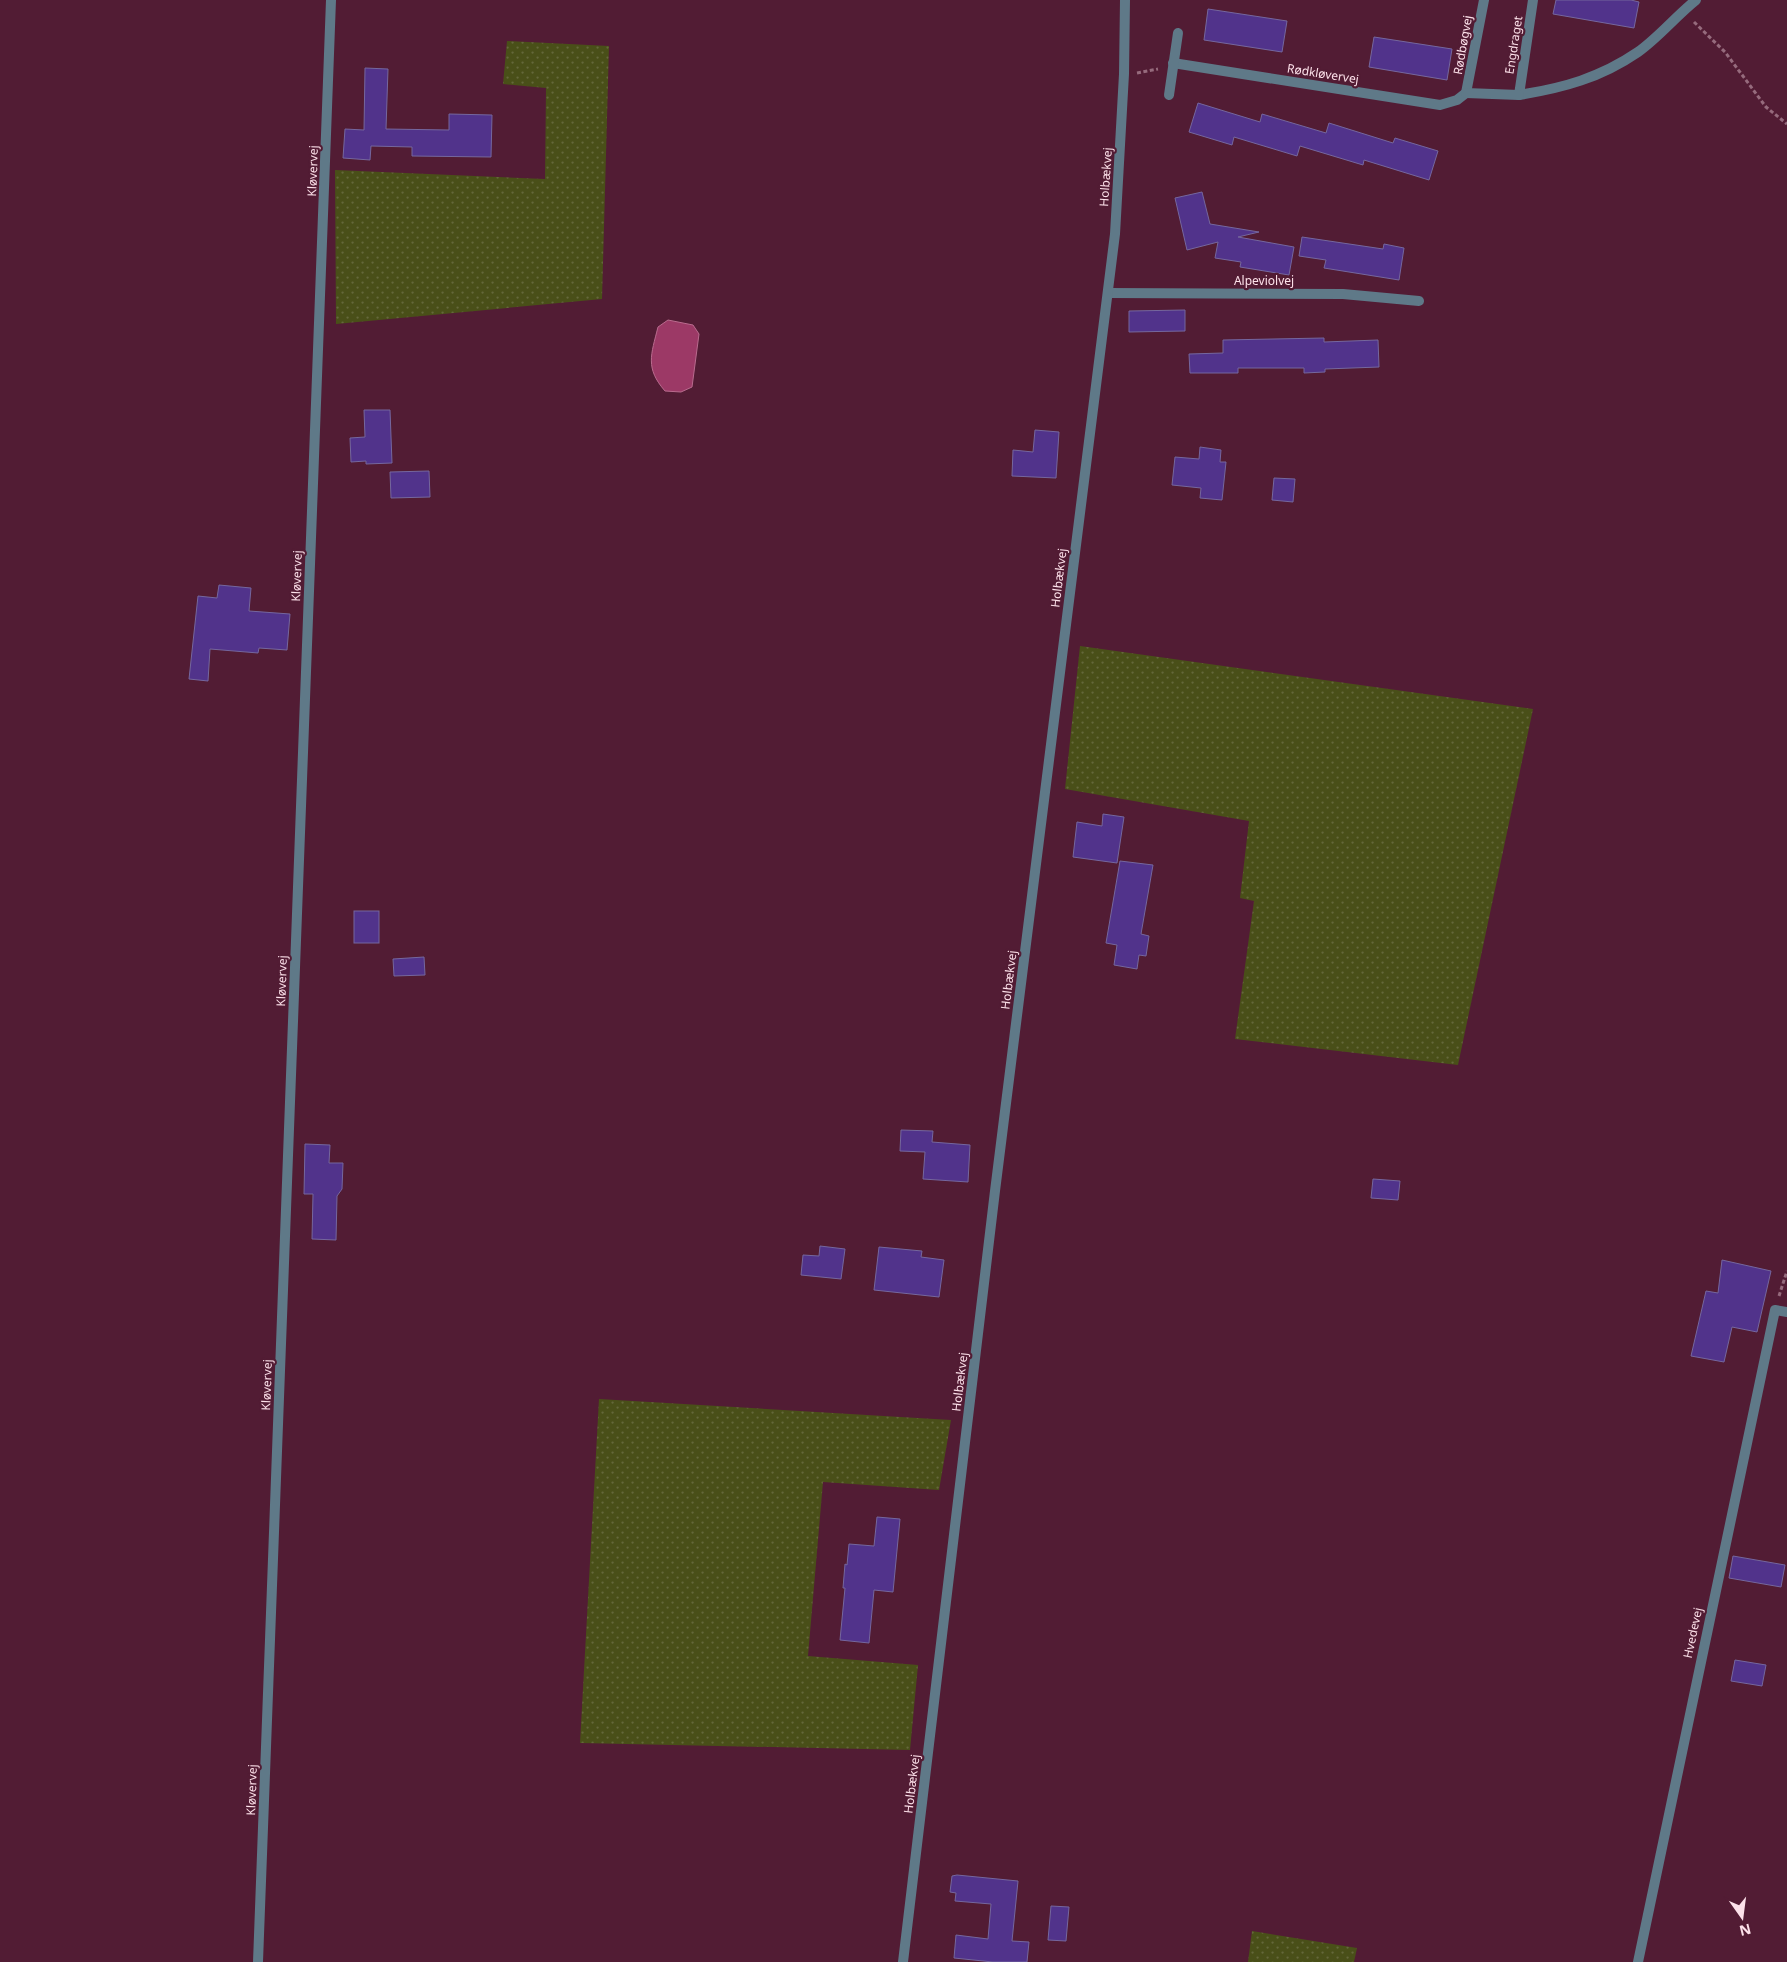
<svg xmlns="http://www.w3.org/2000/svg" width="1787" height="1962" font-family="'Noto Sans',sans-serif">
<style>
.grass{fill:url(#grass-dots)}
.water{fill:#9c3966;stroke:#b96b8e}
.building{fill:#51338b;stroke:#75679e}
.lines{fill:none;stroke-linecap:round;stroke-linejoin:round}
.path{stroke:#966b7d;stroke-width:3;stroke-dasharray:4 2.5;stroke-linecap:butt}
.minor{stroke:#5f7988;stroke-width:10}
.tertiary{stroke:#5f7988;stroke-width:10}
.labels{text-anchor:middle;stroke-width:4.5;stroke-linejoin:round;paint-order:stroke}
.street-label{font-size:12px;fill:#fde1ea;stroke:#521c34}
</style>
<defs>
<pattern id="grass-dots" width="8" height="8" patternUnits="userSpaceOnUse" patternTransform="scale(1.25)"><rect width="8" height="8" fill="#494f18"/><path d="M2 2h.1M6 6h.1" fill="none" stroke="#64683a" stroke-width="1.8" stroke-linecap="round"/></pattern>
</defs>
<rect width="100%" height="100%" fill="#521c34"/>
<g class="grass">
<polygon points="507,41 609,46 602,299 336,324 335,170 545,179 546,88 503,84"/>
<polygon points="1080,646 1533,709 1458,1065 1235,1039 1254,901 1240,898 1249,821 1065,789"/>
<polygon points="599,1399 951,1420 939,1490 823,1482 808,1656 918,1665 910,1750 580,1743"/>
<polygon points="1252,1931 1357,1948 1354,1962 1248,1962"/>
</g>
<path class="water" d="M668 320 693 325 699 334 692 387 681 392 665 391C645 368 651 355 658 327Z"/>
<g class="building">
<polygon points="1556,0 1631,0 1639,2 1634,28 1553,14"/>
<polygon points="1208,9 1287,21 1282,52 1204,40"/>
<polygon points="1374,37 1452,49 1447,80 1369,67"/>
<polygon points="365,68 388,69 386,129 449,130 449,114 492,115 491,157 412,156 412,147 371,146 370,160 343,158 345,129 364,130"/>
<polygon points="1198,103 1260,122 1262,114 1326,133 1329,123 1393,143 1395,138 1438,151 1429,180 1364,160 1363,165 1300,146 1297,156 1234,137 1232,145 1189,132"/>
<polygon points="1202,192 1210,224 1259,232 1238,237 1294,247 1289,275 1240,267 1241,262 1215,258 1218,242 1187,250 1175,198"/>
<polygon points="1302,237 1383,249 1384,244 1404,248 1399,280 1324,268 1326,260 1299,256"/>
<polygon points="1185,310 1185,331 1129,332 1129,311"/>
<polygon points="1324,338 1324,342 1378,340 1379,367 1325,369 1325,372 1304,373 1304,368 1238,368 1238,373 1190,373 1189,354 1223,353 1223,340"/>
<polygon points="364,410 390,410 392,463 366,464 366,461 351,462 350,438 365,437"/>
<polygon points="1035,430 1059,432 1056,478 1012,476 1013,450 1033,452"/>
<polygon points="1200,447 1221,450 1220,462 1226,462 1222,500 1200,498 1201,488 1172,485 1175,457 1199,459"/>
<polygon points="429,471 430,497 391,498 390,472"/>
<polygon points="1274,478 1295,479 1293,502 1272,500"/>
<polygon points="219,585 251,588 249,611 290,614 287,650 259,648 258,653 210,649 208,681 189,679 198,596 217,598"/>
<polygon points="1103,814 1124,817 1117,863 1073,857 1077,822 1102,826"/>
<polygon points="1120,861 1153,865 1141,934 1149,936 1146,956 1139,955 1137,969 1114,965 1117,945 1106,943"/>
<rect x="354" y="911" width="25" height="32"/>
<polygon points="424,957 425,975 394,976 393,959"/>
<polygon points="901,1130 933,1131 932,1142 970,1145 968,1182 923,1179 925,1152 900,1151"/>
<polygon points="305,1144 330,1145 329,1163 343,1163 342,1189 337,1196 336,1240 312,1239 313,1194 304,1194"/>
<polygon points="1373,1179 1400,1181 1398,1200 1371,1198"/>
<polygon points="820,1246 845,1249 841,1279 801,1275 803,1255 819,1256"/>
<polygon points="879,1247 922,1251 921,1257 944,1260 939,1297 874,1290"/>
<polygon points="1722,1260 1771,1271 1757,1332 1732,1327 1724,1362 1691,1356 1706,1291 1718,1293"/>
<polygon points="877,1517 900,1519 893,1592 874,1590 869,1643 840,1640 845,1588 843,1588 845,1564 847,1565 849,1544 874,1546"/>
<polygon points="1733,1556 1785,1565 1781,1587 1729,1578"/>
<polygon points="1735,1660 1766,1665 1762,1686 1731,1681"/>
<polygon points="957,1875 1018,1881 1012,1941 1029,1942 1027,1962 993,1962 954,1958 956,1935 988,1939 991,1904 955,1901 956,1893 950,1892 952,1876"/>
<polygon points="1051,1906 1069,1907 1066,1941 1048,1940"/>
</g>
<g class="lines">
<g class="path">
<polyline points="1694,22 1725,52 1766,107 1787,124"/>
<polyline points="1137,73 1158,69"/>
<polyline points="1779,1296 1787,1271"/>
</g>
<g class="minor">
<path d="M1533 0 1519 95C1563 88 1600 78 1638 52 1659 37 1676 16 1696 0"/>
<polyline points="1173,63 1440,105 1457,100 1466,93"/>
<polyline points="1466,93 1484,0"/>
<polyline points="1466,93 1519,95"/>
<polyline points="1169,95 1178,33"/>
<polyline points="1108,293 1343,294 1419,301"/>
<polyline points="258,1962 331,0"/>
<polyline points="1638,1962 1775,1310 1787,1312"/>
</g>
<polyline class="tertiary" points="903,1962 995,1191 1115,234 1124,74 1125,0"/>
</g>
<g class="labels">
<g class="street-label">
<text transform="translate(1463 45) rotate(-80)" y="4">Rødbøgvej</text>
<text transform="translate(1514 45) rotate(-81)" y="4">Engdraget</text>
<text transform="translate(1323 74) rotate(9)" y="4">Rødkløvervej</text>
<text transform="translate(313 171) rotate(-88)" y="4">Kløvervej</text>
<text transform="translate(1106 177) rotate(-86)" y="4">Holbækvej</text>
<text x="1264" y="285">Alpeviolvej</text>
<text transform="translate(297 576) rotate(-88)" y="4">Kløvervej</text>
<text transform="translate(1059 578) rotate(-83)" y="4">Holbækvej</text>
<text transform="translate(1009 980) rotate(-83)" y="4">Holbækvej</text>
<text transform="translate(282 981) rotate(-88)" y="4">Kløvervej</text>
<text transform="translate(960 1382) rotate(-83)" y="4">Holbækvej</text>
<text transform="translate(267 1385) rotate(-88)" y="4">Kløvervej</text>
<text transform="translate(1693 1633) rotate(-78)" y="4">Hvedevej</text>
<text transform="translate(912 1784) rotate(-83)" y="4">Holbækvej</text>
<text transform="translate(252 1790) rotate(-88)" y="4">Kløvervej</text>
</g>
</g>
<g transform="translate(1742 1917) rotate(166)" stroke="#521c34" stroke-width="4" paint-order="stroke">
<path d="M0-4L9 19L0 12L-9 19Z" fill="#fde1ea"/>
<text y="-8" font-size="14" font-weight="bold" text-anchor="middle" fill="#fde1ea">N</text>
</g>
</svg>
